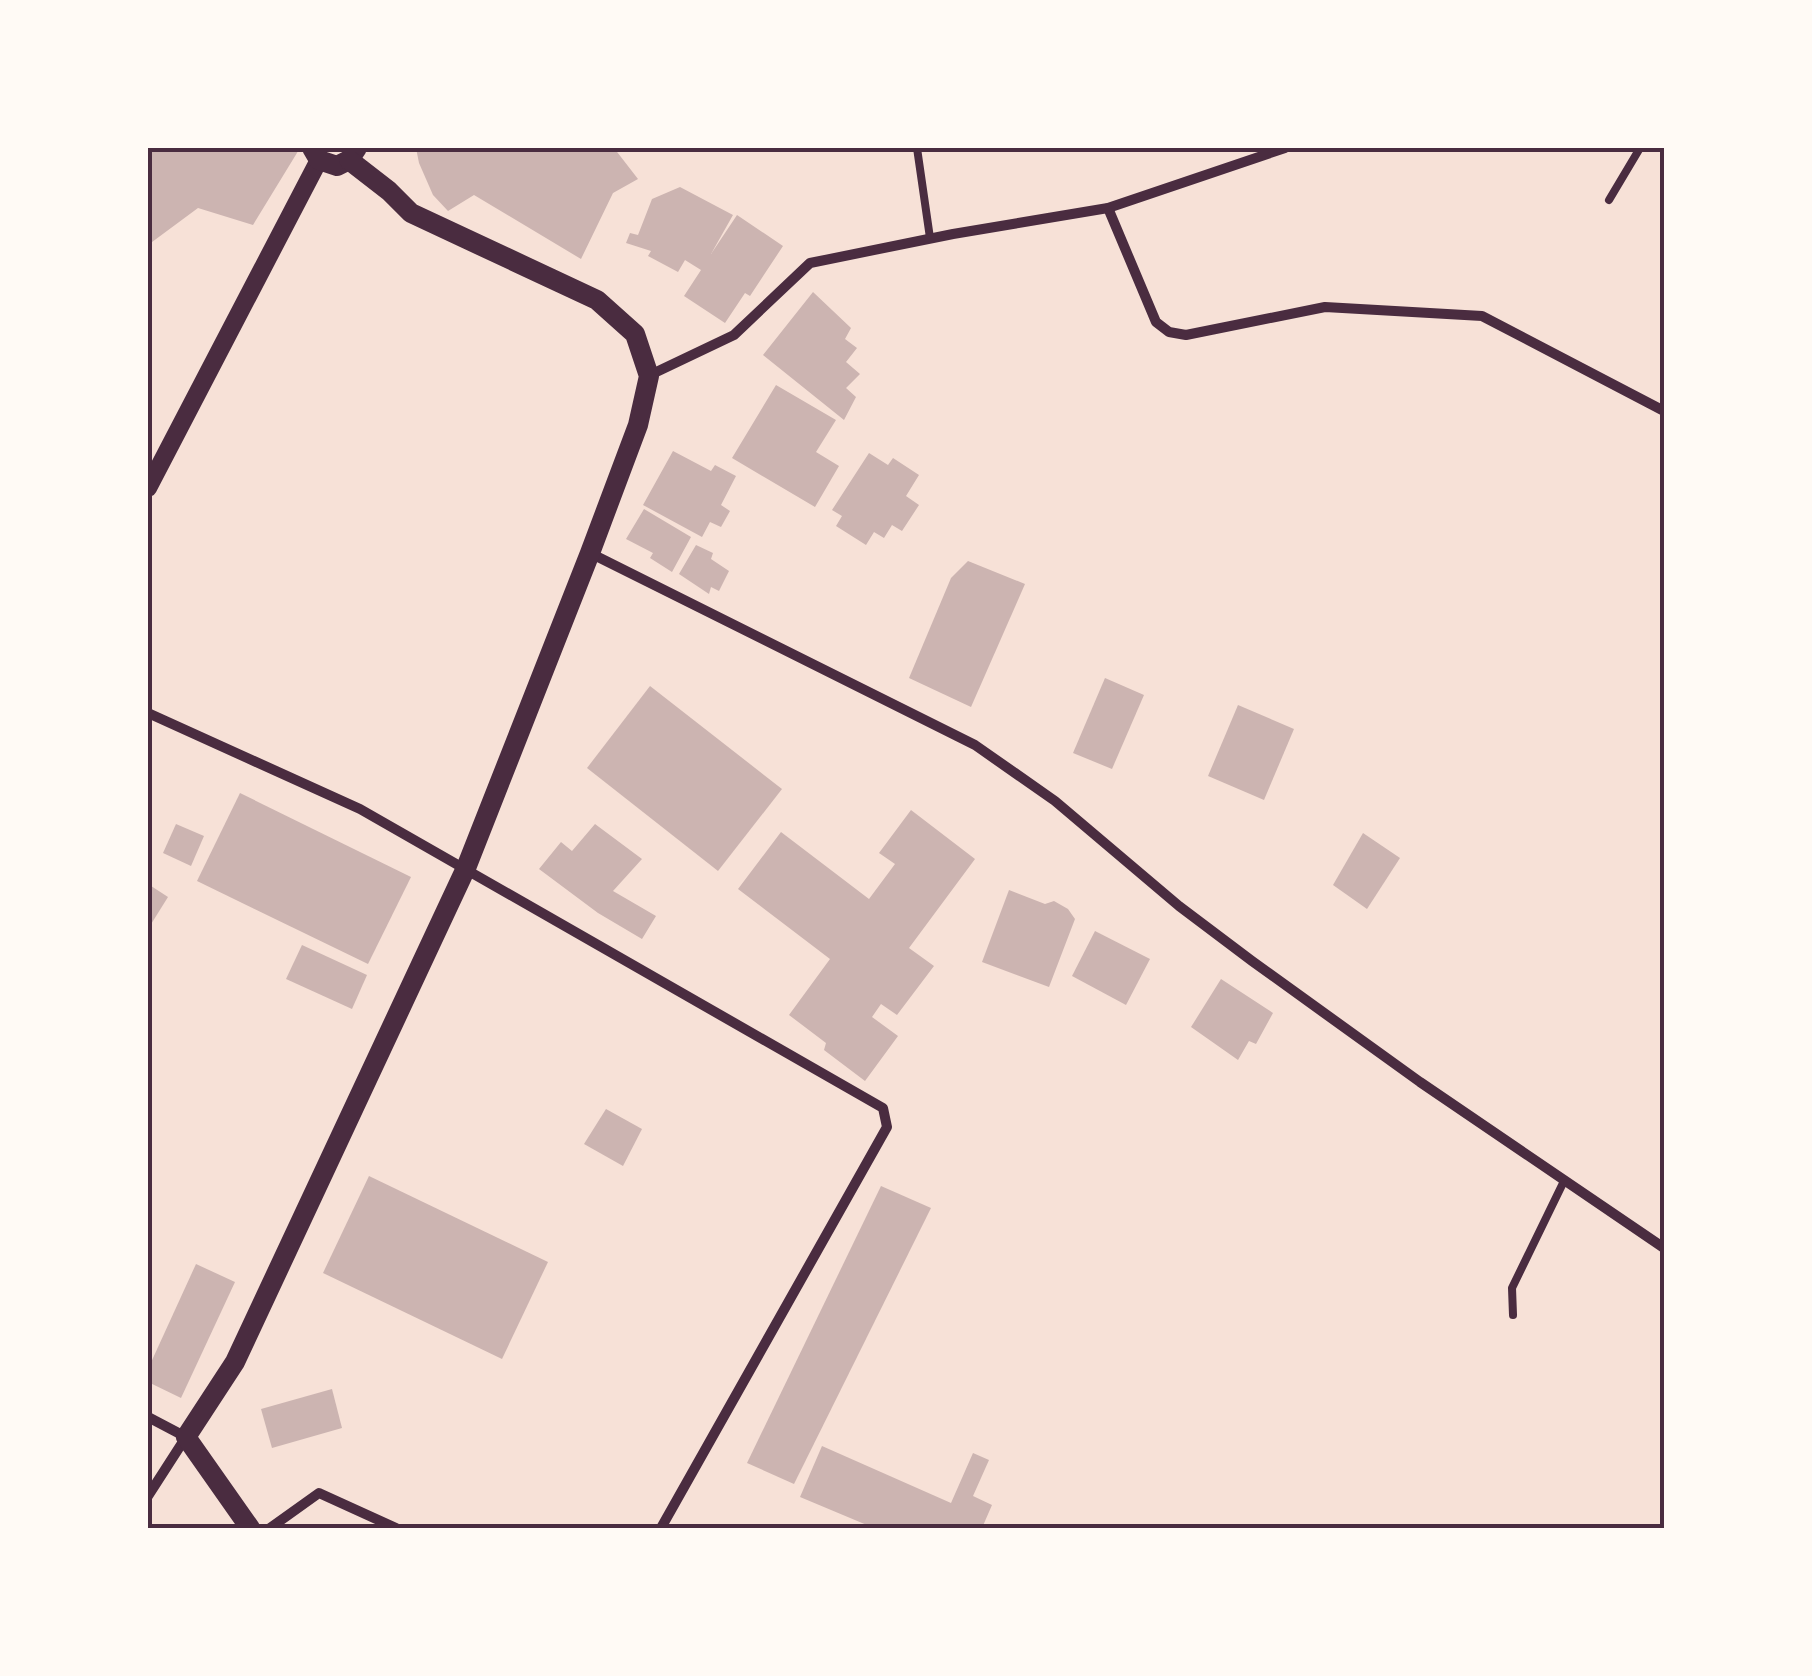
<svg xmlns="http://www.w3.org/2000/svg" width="1812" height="1676" font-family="Montserrat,sans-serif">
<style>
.building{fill:#ccb4b1}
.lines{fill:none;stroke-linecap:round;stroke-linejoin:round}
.service{stroke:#4a2c40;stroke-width:8}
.minor{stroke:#4a2c40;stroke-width:10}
.tertiary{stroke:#4a2c40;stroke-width:18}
.secondary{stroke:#4a2c40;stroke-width:20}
.neatline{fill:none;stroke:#4a2c40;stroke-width:4}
</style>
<rect width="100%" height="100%" fill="#f7e1d7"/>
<g class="building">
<polygon points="148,148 300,148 253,225 198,208 148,245"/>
<polygon points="416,148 614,148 638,179 613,193 581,259 474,195 448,211 433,195 419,163"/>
<polygon points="680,187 733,215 711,254 737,215 783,246 750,296 745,293 725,323 684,296 701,270 685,260 678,272 648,256 651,251 626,243 630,233 638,235 652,199"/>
<polygon points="813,292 851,328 845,339 857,348 846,362 860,374 846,388 856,397 844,420 763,355"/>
<polygon points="776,385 836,420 816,452 839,466 815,507 732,458"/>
<polygon points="673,451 711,471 715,465 736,476 721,505 730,511 721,527 710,522 702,537 643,505"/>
<polygon points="869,453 888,465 893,458 919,475 906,496 919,505 902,531 892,525 884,538 874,532 866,545 836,526 842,516 832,510"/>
<polygon points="644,509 691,537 672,572 650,558 653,553 626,539"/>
<polygon points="696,545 713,553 711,559 729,571 719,591 711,587 709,594 679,574"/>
<polygon points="968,561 1025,584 971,707 909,678 951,578"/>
<polygon points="1105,678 1144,695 1112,769 1073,753"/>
<polygon points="650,686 782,789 718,871 587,768"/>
<polygon points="1238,705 1294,729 1264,800 1208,776"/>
<polygon points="240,793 411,877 368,964 197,881"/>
<polygon points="911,810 975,859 909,948 934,966 897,1015 881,1004 872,1017 898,1036 865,1081 824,1050 826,1043 789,1015 830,959 738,889 781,832 869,899 895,864 879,853"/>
<polygon points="176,824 204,836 191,866 163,853"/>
<polygon points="595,824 642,859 613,891 656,916 642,939 598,913 539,869 561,842 572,851"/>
<polygon points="1363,833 1400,858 1367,909 1333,885"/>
<polygon points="148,884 168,897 148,929"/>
<polygon points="1009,890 1045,904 1054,901 1068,909 1075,919 1049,987 982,962"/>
<polygon points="1095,931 1150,959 1126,1005 1072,976"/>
<polygon points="302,945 367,975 352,1009 286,979"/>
<polygon points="1221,979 1273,1013 1256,1044 1249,1041 1238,1060 1191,1027"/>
<polygon points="606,1109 642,1129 623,1166 584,1144"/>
<polygon points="369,1176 548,1262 502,1359 323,1273"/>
<polygon points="881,1186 931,1208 794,1484 747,1463"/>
<polygon points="196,1264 235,1282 181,1398 148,1382 148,1369"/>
<polygon points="332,1389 342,1428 272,1448 261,1409"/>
<polygon points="822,1446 951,1503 973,1453 989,1460 973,1496 992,1505 982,1528 874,1528 800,1497"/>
</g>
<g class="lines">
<g class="service">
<polyline points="917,148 930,238"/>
<polyline points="1609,200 1640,148"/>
<polyline points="1513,1315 1512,1288 1564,1181"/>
</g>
<g class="minor">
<polyline points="1108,208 1156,322 1169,332 1186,335 1325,307 1482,316 1664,411"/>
<polyline points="650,375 734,335 810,263 953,234 1108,208 1285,148"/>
<polyline points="590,553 975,745 1055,801 1179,906 1252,961 1420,1082 1664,1248"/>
<polyline points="148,713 360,809 883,1108 887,1127 661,1528"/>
<polyline points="148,1417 186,1437 148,1496"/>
<polyline points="270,1528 319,1493 396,1528"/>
</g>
<polyline class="tertiary" points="148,488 319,160"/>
<g class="secondary">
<polyline points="312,148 319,160 337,166 349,160 357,148"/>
<polyline points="250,1528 186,1437 235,1362 466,868 590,553 638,425 649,376 635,334 597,300 411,213 389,191 349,160"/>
</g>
</g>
<rect width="1812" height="1676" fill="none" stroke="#fffaf5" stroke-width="300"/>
<rect x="150" y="150" width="1512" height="1376" class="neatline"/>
</svg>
